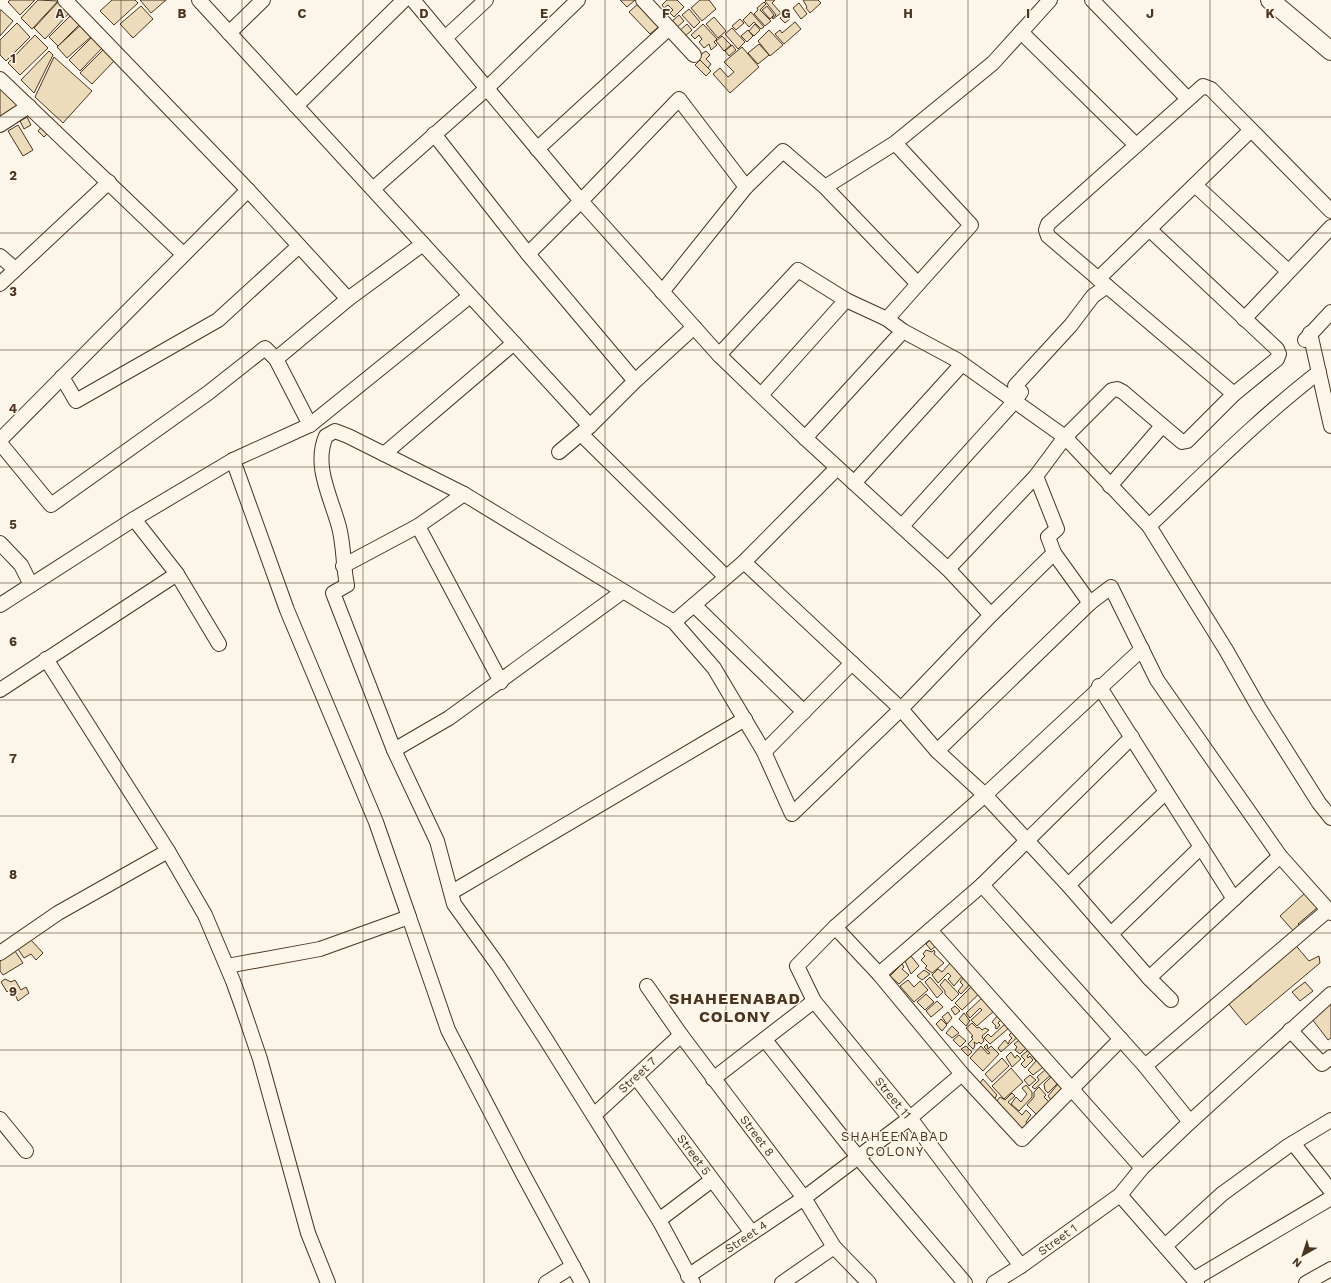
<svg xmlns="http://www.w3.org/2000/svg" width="1331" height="1283" font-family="'Work Sans',sans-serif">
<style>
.building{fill:#ecdcbc;stroke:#4a3520}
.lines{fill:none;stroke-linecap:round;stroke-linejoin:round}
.minor-casing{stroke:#4a3520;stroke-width:16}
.major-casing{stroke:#4a3520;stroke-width:20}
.minor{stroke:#fbf6e9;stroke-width:14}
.major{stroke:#fbf6e9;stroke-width:18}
.grid{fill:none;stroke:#4a3520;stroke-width:1;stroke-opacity:0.55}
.labels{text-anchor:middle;stroke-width:3;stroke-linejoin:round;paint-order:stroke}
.street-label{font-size:12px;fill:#4a3520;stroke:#fbf6e9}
.neighbourhood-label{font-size:13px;letter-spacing:1px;fill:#4a3520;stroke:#fbf6e9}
.district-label{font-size:16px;font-weight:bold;letter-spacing:1px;fill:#4a3520;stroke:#fbf6e9}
.grid-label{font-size:13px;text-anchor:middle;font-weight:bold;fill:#4a3520;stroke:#fbf6e9;stroke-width:3;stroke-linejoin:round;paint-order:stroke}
</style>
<rect width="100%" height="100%" fill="#fbf6e9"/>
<g class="building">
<polygon points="10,0 35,0 20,15 8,2"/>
<polygon points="38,0 58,1 32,29 21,18"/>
<polygon points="60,0 71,11 45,39 34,28"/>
<polygon points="112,0 135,0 138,3 114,25 100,11"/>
<polygon points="140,0 166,0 151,13"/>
<polygon points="620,0 635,0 627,7"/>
<polygon points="667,0 677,0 684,7 674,17 670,13 673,10 668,5 664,8 662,5"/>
<polygon points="700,0 709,0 716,9 702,21 691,8"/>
<polygon points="766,0 775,0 772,3 781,13 773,19 772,18 776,15 765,1"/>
<polygon points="803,0 818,0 821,3 810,13 806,8 807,7"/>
<polygon points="641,1 662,24 650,34 629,12"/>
<polygon points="764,2 766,4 760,10 771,21 765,26 754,14 758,10 757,8"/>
<polygon points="799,3 807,14 801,19 793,8"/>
<polygon points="141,6 153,19 133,38 120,24"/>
<polygon points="767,6 774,15 770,19 762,10"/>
<polygon points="689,9 700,22 694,28 682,15"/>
<polygon points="1,10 13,21 0,36 0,10"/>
<polygon points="751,12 764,27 761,29 754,22 749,27 743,20"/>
<polygon points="786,13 791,18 785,23 780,18"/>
<polygon points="71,15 80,24 58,46 49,37"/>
<polygon points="679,15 684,21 675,29 670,23"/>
<polygon points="714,17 726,31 718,38 706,24"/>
<polygon points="740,19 744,23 736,30 732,26"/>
<polygon points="795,22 801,29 784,44 775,34 780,30 782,33"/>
<polygon points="17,23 30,37 6,61 0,55 0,40"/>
<polygon points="83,23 93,35 67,58 57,47"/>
<polygon points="687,24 692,30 683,38 678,32"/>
<polygon points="703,24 717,39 714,42 717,45 711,50 709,44 704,48 699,42 702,39 699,35 695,39 691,35"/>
<polygon points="755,24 760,30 754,36 749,31"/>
<polygon points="732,28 745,42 738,49 725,34"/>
<polygon points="748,30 753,36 747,42 741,36"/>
<polygon points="769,30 783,45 770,56 758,41"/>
<polygon points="35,35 48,48 20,75 8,63"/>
<polygon points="94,35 104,46 80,71 69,60"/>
<polygon points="722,36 731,45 724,51 716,41"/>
<polygon points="759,44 769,55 758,64 748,53"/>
<polygon points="732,45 736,50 729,56 725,51"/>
<polygon points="742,47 759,67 730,93 713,74 720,68 728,77 734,72 724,62"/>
<polygon points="105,48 116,59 92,84 80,73"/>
<polygon points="49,51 53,55 34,93 21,80"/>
<polygon points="706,51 710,55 706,59 711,64 708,68 697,57"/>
<polygon points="54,57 92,91 63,123 35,97"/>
<polygon points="700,60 711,71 706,76 695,65"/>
<polygon points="0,88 17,103 15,111 0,121"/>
<polygon points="27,117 31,125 24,129 20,121"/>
<polygon points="18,125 33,150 23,156 8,131"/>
<polygon points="43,125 49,132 44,137 38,131"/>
<polygon points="1305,893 1318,907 1298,924 1303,930 1297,935 1280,916"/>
<polygon points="931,939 937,945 931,950 926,944"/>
<polygon points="31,940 43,953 36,960 31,954 24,958 18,949"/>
<polygon points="1292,941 1309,961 1319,956 1320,963 1246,1025 1227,1002 1245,987 1249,988 1251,986 1249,978"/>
<polygon points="926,950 932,952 934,950 935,952 934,954 944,963 932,973 925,968 927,966 921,960 925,956 923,954"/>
<polygon points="15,951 23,963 3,975 0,971 0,961"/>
<polygon points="911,956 919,966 911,974 905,961"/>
<polygon points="952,961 964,974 954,986 948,979 951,976 948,973 938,983 932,975 938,969 942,972"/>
<polygon points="902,964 904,967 902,969 909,975 899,984 890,976"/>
<polygon points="924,970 930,974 922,980 917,976"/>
<polygon points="965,976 972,982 961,994 958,991 963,985 960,982"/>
<polygon points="930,977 943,992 937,998 925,982"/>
<polygon points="5,979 11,982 15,980 21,990 26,987 29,993 18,1001 12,988 7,992 1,982"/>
<polygon points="945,979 959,994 952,1001 945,994 945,991 940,985"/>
<polygon points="908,980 914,987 920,981 928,990 914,1002 900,986"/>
<polygon points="1305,982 1313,991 1300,1001 1292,992"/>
<polygon points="974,984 981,992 962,1010 955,1003"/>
<polygon points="926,994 934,1002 925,1010 917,1002"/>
<polygon points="984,996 995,1010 977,1026 971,1020 982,1010 980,1008 970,1018 966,1013"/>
<polygon points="937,1001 943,1007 931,1017 926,1011"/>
<polygon points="1331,1004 1331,1038 1328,1040 1312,1019"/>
<polygon points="955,1006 960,1011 955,1015 951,1009"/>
<polygon points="948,1012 952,1018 947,1024 942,1017"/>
<polygon points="964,1013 970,1021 966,1026 959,1019"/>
<polygon points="998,1015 1002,1019 998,1023 1000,1025 997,1029 995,1028 996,1026 992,1022"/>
<polygon points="941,1019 947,1025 942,1031 936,1024"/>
<polygon points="972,1023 977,1028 979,1027 982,1030 985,1028 989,1030 982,1036 984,1041 981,1044 979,1042 977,1044 974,1042 975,1046 973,1049 968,1044 973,1039 971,1037 973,1036 966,1028"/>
<polygon points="1005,1024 1009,1028 990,1044 984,1038 988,1034 991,1037"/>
<polygon points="952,1026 959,1033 952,1038 946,1033"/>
<polygon points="1014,1030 1020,1035 1001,1052 998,1048 1005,1040 1008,1044 1009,1043 1009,1041 1012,1038 1009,1035"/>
<polygon points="959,1035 966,1041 960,1047 953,1040"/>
<polygon points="1022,1038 1028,1046 1020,1054 1015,1050 1017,1047 1014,1044"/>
<polygon points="987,1044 988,1049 991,1046 999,1054 983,1071 970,1058 981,1046 988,1054 990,1053 984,1047"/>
<polygon points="966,1046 972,1052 968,1056 961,1049"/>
<polygon points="1031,1048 1033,1050 1027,1056 1028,1058 1030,1056 1033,1060 1025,1068 1021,1064 1025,1060 1021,1056"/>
<polygon points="1011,1052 1015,1058 1017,1055 1021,1059 1012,1067 1006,1057"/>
<polygon points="1036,1053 1046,1065 1033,1075 1028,1070 1036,1061 1032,1056"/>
<polygon points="1002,1058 1009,1066 992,1082 985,1074"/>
<polygon points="1048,1067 1053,1073 1035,1089 1032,1087 1039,1080 1037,1077"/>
<polygon points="1011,1068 1023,1082 1004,1099 992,1086"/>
<polygon points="1054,1074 1059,1082 1048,1093 1045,1090 1044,1084"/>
<polygon points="1030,1075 1036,1080 1029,1086 1024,1080"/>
<polygon points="983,1079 997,1095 994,1100 980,1083"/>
<polygon points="1058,1084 1068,1090 1040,1118 1027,1105 1034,1097 1034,1092 1039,1087 1046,1095 1044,1097 1049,1102 1051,1100 1048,1096"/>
<polygon points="1026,1085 1032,1092 1032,1097 1019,1111 1011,1104 1016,1097 1021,1102 1027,1094 1022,1088"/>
<polygon points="1012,1093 1015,1096 1008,1102 1022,1115 1026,1110 1031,1115 1026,1122 1030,1128 1025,1133 996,1102 1000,1097 1005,1100"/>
</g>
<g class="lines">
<g class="minor-casing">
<g id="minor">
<polyline points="65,0 248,190 348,299"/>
<polyline points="199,0 590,426"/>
<polyline points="413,0 581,201 719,355 805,438 948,569 991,615"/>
<polyline points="643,0 694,55"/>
<polyline points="1092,0 1188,99"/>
<polyline points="1021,32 1136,145"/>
<polyline points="229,33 263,0"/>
<polyline points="445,38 486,0"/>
<polyline points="0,79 183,254"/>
<polyline points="296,106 404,0"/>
<polyline points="0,125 29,106"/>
<polyline points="434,134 528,254 635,381"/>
<polyline points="537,149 669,28"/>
<polyline points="1195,185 1288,271"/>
<polyline points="825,187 918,284 971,225 895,143"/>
<polyline points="373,189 486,89 578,0"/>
<polyline points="528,254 581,201 679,99 746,187"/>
<polyline points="0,256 15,269"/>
<polyline points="1098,279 1251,130"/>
<polyline points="0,284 109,182"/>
<polyline points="662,292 746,187 783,151 825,187 895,143 993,63 1050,0"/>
<polyline points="887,319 918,284"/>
<polyline points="1244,319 1331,227"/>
<polyline points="1310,333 1331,426"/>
<polyline points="1305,340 1331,312"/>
<polyline points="719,355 798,270 846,300 887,319 903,331 957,360 1065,437 1149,526 1226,650 1259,708 1319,803 1331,818"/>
<polyline points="276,359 348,299 423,244"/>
<polyline points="62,377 76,401 218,320 299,246"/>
<polyline points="1234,394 1048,236 1046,230 1048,224 1203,86 1211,89 1331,211"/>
<polyline points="761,395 846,300"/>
<polyline points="310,425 470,296"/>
<polyline points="581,434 726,577"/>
<polyline points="805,438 903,331"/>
<polyline points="0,440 248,190"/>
<polyline points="0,443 51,505 208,393 265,348 276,359 310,425 233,460 134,519 0,605"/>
<polyline points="559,452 590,426 635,381 694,327"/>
<polyline points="384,454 514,343"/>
<polyline points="837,468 744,562 901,709 937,751 985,795 1068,885 1149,978 1171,1000"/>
<polyline points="854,483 962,364"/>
<polyline points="1110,486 1162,426"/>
<polyline points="134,519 177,574 219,644"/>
<polyline points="418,526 501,682"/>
<polyline points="902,526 1014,402 1021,392 1015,386 1071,325 1093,296 1107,286"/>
<path d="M1149 526C1205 473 1258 419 1319 372"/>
<polyline points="0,543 21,565 31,585"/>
<polyline points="343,566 418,526 464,494"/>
<polyline points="948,569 1036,476"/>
<path d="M622 592 449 718 394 750 333 593 347 585C343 566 344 546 339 527 331 497 313 466 326 436L335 431 348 436 464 494 674 622 714 668 764 752 792 814 901 709 991 615 1054 553"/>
<polyline points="1090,603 1054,553 1048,537 1057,529 1036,476 1065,437 1112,390 1117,389 1123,392 1182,442 1187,441 1234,394 1277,359 1279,354 1277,349 1149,229"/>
<polyline points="694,605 804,712"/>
<polyline points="674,622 744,562"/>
<polyline points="46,659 168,851 205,915 233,981 242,1006 260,1059 308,1233 328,1283"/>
<polyline points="1099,686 1234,899"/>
<polyline points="0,690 177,574"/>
<polyline points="394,750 437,841 454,904 498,965 545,1038 659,1220 693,1283"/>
<polyline points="937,751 1090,603 1111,587 1157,680 1280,856 1331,913"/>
<polyline points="764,752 852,663"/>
<polyline points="982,885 1145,1066 1190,1122"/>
<polyline points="1068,885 1166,792"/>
<polyline points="452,892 745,719"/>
<polyline points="409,917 448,1030 523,1174 582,1283"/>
<polyline points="835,927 879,974 962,1074 1022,1139 1121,1039"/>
<polyline points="930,930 1142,1168"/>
<polyline points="1111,934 1201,847"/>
<polyline points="0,953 58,913 168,851"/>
<polyline points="227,966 320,949 409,917 376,822 287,610 233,460"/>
<polyline points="879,974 982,885 1132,737"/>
<polyline points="1149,978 1280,856"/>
<path id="s1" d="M647 986 681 1035 804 1198 834 1247 869 1283"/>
<polyline points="1290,1030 1322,1064 1331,1057"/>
<polyline points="765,1040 858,1157 965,1283"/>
<polyline points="1145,1066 1328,910"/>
<path id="s2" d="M636 1077 752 1233"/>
<polyline points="713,1079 814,1001"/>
<path id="s3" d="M594 1115 681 1035"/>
<polyline points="0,1119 26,1151"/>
<polyline points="1293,1143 1331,1191"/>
<polyline points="1120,1195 1197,1283"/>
<polyline points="659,1220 712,1180"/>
<polyline points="1165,1246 1222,1194 1288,1146 1331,1120"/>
<polyline points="1021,1266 910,1118 814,1001 797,966 835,927 985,795 1142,649"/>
<path id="s4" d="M688 1276 804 1198 910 1118 962 1074"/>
<polyline points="1194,1279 1331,1198"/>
<polyline points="546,1283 573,1266"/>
<polyline points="782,1283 834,1247"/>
<path id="s5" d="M994 1283 1021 1266 1120 1195 1142 1168 1190 1122 1331 994"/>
<polyline points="1306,1283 1331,1269"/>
</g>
</g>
<g class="major-casing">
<polyline id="major" points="1270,0 1331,51"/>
</g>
<use href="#minor" class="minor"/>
<use href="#major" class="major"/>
</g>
<path class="grid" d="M121 0V1283M242 0V1283M363 0V1283M484 0V1283M605 0V1283M726 0V1283M847 0V1283M968 0V1283M1089 0V1283M1210 0V1283M0 117H1331M0 233H1331M0 350H1331M0 467H1331M0 583H1331M0 700H1331M0 816H1331M0 933H1331M0 1050H1331M0 1166H1331"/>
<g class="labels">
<g class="street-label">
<text dy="4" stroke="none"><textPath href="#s3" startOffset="59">Street 7</textPath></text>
<text transform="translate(893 1098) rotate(51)" y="4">Street 11</text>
<text dy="4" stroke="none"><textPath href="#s1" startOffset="186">Street 8</textPath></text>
<text dy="4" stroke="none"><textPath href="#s2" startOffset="97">Street 5</textPath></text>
<text dy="4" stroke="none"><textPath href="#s4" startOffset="70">Street 4</textPath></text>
<text dy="4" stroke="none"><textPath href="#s5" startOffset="77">Street 1</textPath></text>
</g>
<g class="neighbourhood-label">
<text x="895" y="1141">SHAHEENABAD<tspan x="895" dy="15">COLONY</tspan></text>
</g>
<g class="district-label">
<text x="735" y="1004">SHAHEENABAD<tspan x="735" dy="18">COLONY</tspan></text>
</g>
</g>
<g class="grid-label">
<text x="60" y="18">A</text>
<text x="182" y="18">B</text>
<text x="302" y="18">C</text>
<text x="424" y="18">D</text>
<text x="544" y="18">E</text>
<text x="666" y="18">F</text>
<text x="786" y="18">G</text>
<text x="908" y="18">H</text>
<text x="1028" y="18">I</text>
<text x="1150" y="18">J</text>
<text x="1270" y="18">K</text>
<text x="13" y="63">1</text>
<text x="13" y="180">2</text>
<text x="13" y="296">3</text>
<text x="13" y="413">4</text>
<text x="13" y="529">5</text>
<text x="13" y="646">6</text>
<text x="13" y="763">7</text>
<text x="13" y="879">8</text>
<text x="13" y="996">9</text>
</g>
<g transform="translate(1303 1255) rotate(219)" stroke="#fbf6e9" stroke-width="3" paint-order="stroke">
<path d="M0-3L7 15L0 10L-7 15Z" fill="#4a3520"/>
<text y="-6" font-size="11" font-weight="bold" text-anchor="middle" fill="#4a3520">N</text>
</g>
</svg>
